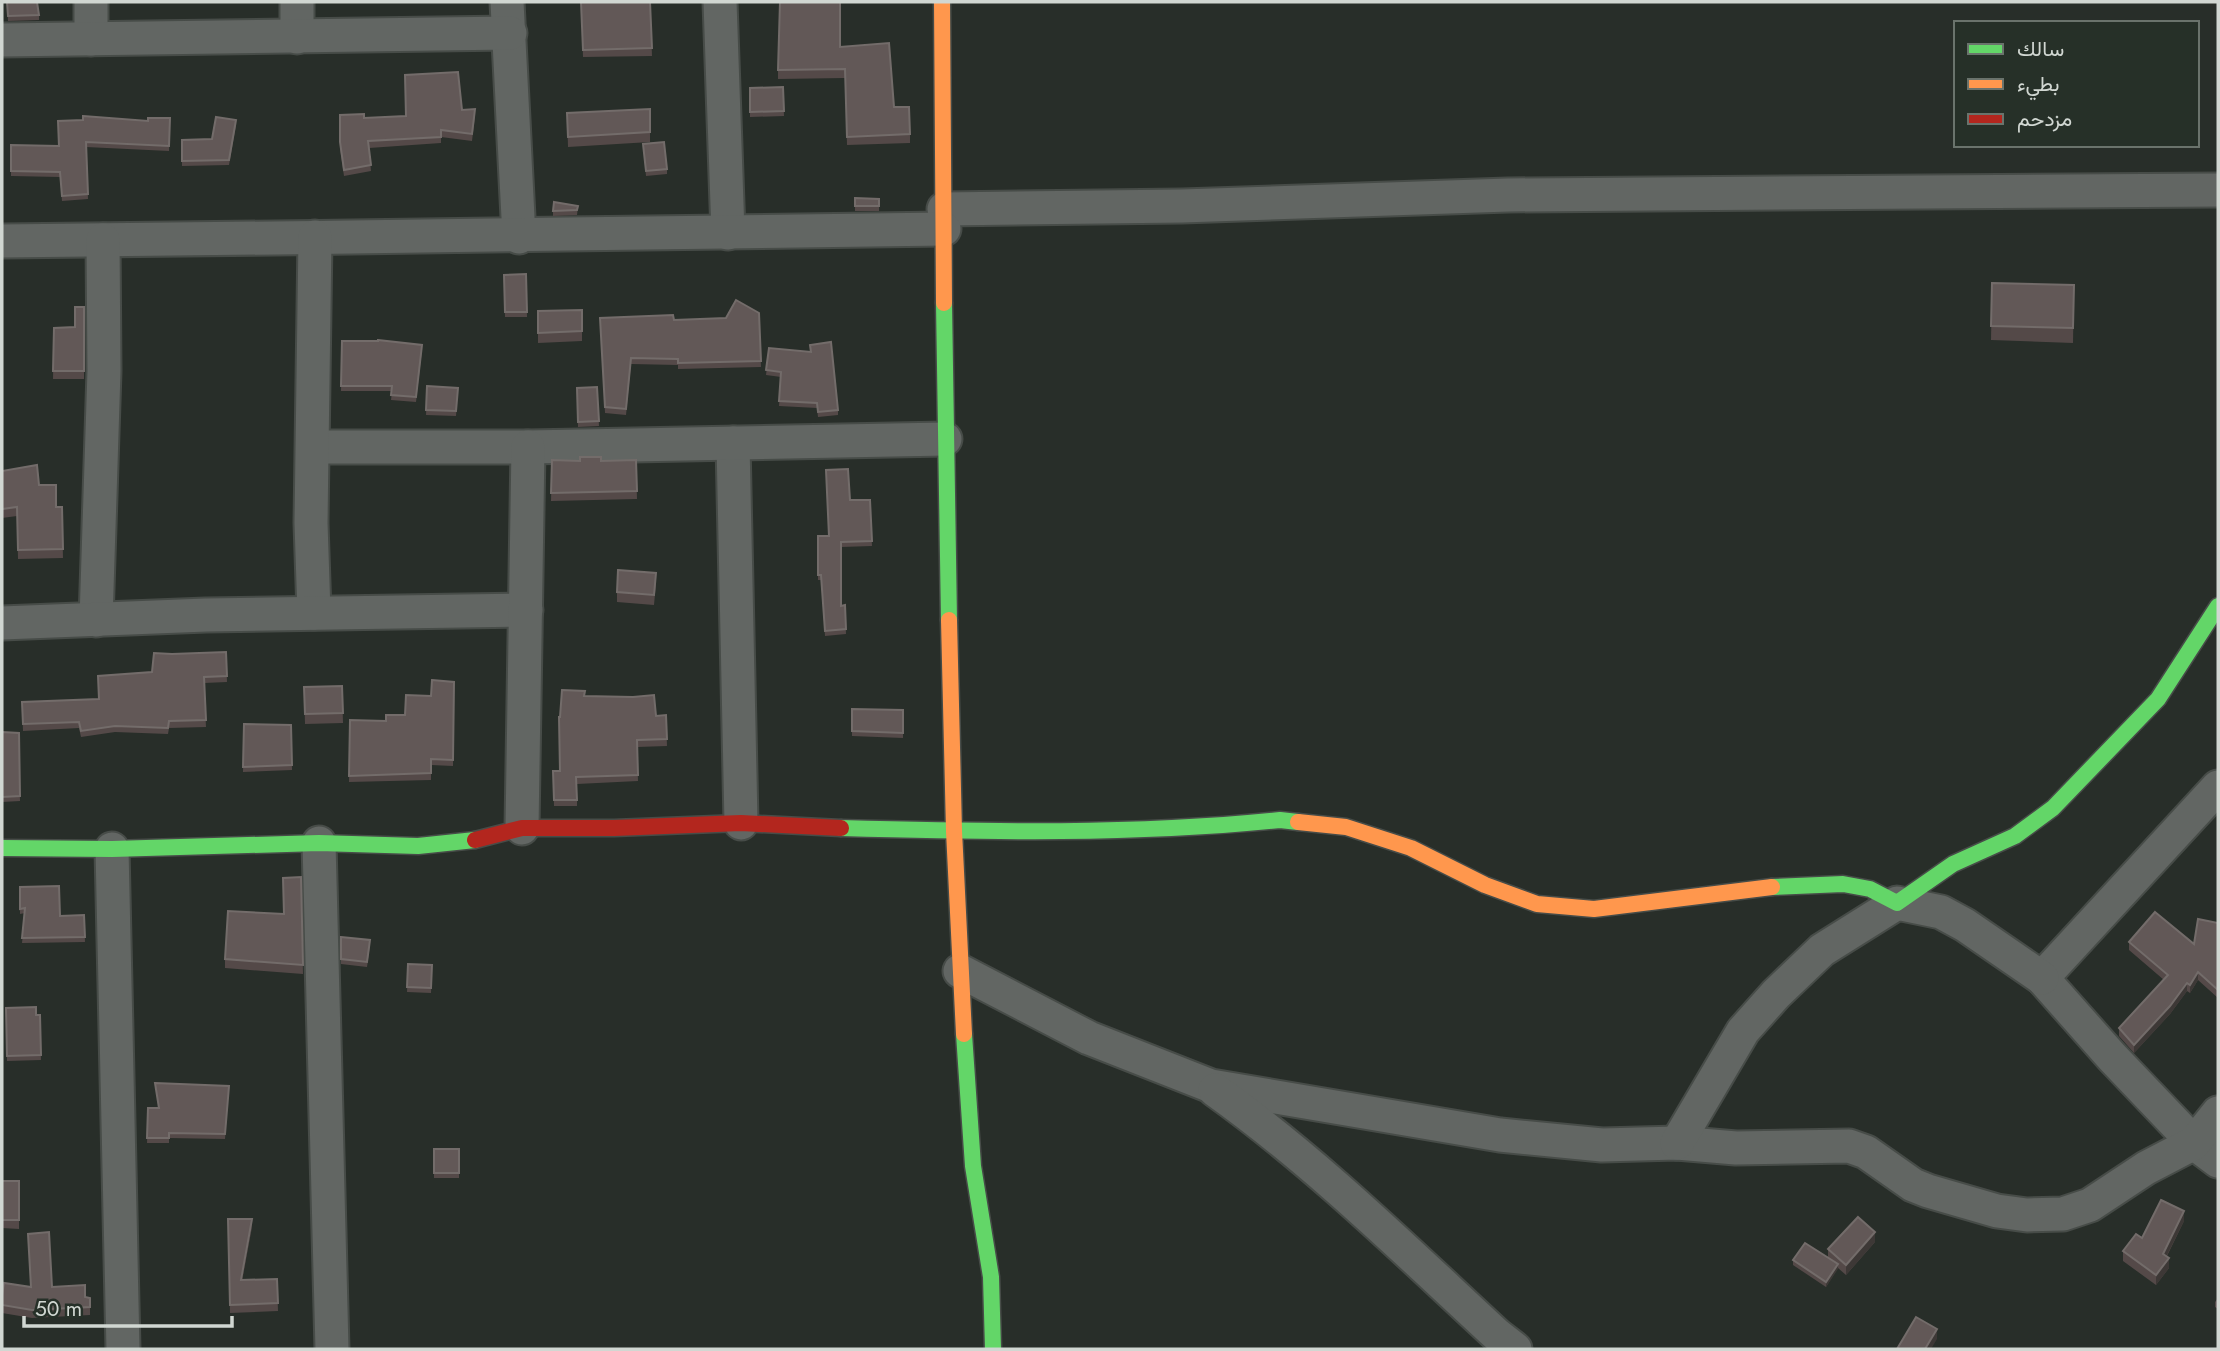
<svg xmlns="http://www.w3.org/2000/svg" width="2220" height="1351" font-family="Jost,Vazirmatn,sans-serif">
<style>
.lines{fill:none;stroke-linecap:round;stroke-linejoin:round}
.street-casing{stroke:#474c48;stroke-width:37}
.fast-casing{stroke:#474c48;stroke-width:19}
.slow-casing{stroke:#474c48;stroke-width:19}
.jam-casing{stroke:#474c48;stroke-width:19}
.street{stroke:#626663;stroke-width:33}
.fast{stroke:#63d668;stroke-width:16}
.slow{stroke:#ff974d;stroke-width:16}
.jam{stroke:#b3261e;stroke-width:16}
.wall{fill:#544948}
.shaded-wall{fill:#3d3836}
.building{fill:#625857;stroke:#736c6a;stroke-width:2}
</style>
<rect width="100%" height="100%" fill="#282e29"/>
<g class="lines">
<g class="street-casing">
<g id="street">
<polyline points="91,2 91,39"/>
<polyline points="297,2 297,37"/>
<polyline points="507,2 519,237"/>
<polyline points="720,2 728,233"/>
<polyline points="2,40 510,33"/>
<polyline points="944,209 1182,206 1508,195 2218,190"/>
<path d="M2 241C316 237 630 235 944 229"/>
<polyline points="733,443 741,823"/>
<polyline points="313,447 528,447 945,439"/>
<polyline points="314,613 311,523 315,237"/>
<polyline points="96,620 104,371 103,240"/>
<polyline points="2,623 206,615 526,610"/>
<polyline points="2218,787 2042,978 2112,1057 2194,1143 2218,1161"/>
<polyline points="522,828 528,447"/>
<polyline points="319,843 332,1349"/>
<polyline points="112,849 123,1349"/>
<polyline points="960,971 1089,1038 1211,1086 1500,1135 1602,1145 1677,1143 1736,1148 1849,1146 1866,1152 1913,1185 1928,1191 1997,1211 2027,1215 2063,1214 2090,1205 2146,1168 2194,1143 2218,1113"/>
<path d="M1215 1090C1317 1163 1406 1251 1497 1335L1515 1349"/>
<polyline points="1677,1143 1743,1031 1776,994 1822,950 1897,903 1941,912 1965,925 2042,978"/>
</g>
</g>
<g class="fast-casing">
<g id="fast">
<polyline points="944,303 949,620"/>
<path d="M841 828C988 832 1134 835 1280 820L1298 822"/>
<polyline points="2,848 112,849 319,843 418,846 475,840"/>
<polyline points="1772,887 1843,884 1870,889 1897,903 1953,864 2015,836 2053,808 2158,699 2218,606"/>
<polyline points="964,1034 973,1166 991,1277 993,1349"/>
</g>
</g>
<g class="slow-casing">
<g id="slow">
<polyline points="942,2 944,303"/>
<polyline points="949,620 954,831 964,1034"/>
<polyline points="1298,822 1346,827 1411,848 1485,885 1537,904 1594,909 1772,887"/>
</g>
</g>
<g class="jam-casing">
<polyline id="jam" points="475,840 522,828 614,828 741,823 841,828"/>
</g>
<use href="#street" class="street"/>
<use href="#fast" class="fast"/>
<use href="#slow" class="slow"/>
<use href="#jam" class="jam"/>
</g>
<g class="wall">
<polygon points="7,2 39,15 39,20 8,21"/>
<polygon points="581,2 650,2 652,56 583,57"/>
<polygon points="840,47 894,107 910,134 910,143 847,145 845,78 778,79 778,70"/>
<polygon points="783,87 784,116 750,117 750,88"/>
<polygon points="650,109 650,142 568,147 567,113"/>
<polygon points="462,110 475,116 472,141 441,137 441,143 369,148 371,171 344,176 340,148 340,115 364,118 406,116"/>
<polygon points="170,118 169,151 86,147 88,199 62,201 60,177 11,176 11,145 59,146 83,120 148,121"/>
<polygon points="236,125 229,165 182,166 182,140 212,139"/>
<polygon points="643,144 667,169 667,174 646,176"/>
<polygon points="855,198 879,199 879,211 855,211"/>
<polygon points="578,206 577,215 553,216 553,211"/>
<polygon points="526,274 527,317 505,317 504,275"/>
<polygon points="1992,283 2074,285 2073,343 1991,340"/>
<polygon points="84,307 84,379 53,379 54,328 75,327"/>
<polygon points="582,310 582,341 538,343 538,311"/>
<polygon points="759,313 761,367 678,369 678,365 631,364 626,415 605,413 600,318 674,320 726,318"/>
<polygon points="342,341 422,350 416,402 391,400 392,391 341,391"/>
<polygon points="769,348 838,410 838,415 818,417 817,408 779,406 781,377 766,375"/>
<polygon points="427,386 458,388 456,416 426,415"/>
<polygon points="597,387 599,426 578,427 577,388"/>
<polygon points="552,460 580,461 636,460 637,499 551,501"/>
<polygon points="2,471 39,485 56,507 62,507 63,558 18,559 17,516 2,518"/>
<polygon points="850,500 870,500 872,546 841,547 841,606 845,605 846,634 825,636 821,580 818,580 818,536 828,536"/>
<polygon points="656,583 654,605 617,602 617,592"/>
<polygon points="226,652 227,682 204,683 206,727 169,728 168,734 115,732 81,737 79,728 23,731 22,702 99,699 152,672 172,654"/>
<polygon points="454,682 453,766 431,765 431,780 349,782 350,720 386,721 405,715 431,696"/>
<polygon points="342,686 343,723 305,724 304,687"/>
<polygon points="584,696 656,716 666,715 667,746 637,747 638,781 577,784 577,806 554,806 553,771 559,771 560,717"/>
<polygon points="852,709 903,710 903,738 852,736"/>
<polygon points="244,724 291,725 292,770 243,772"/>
<polygon points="2,732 19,733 20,801 2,802"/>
<polygon points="301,877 303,974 225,968 225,959 284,914"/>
<polygon points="20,887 60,916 84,915 85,942 22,943 25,913 20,914"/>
<polygon points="2218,923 2218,998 2198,980 2190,993 2187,991 2170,1014 2134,1053 2119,1036 2119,1028 2164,980 2129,950 2129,942 2194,944"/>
<polygon points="341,937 370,945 367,967 341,964"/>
<polygon points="408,964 432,965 431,993 407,992"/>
<polygon points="6,1008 36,1015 40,1015 41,1060 7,1061"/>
<polygon points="155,1083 229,1086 225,1139 169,1138 169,1143 147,1143 148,1108 159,1108"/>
<rect x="434" y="1149" width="25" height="29"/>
<polygon points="2,1181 19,1181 19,1229 2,1228"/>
<polygon points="228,1219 252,1227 242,1280 277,1279 278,1311 230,1313"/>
<polygon points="2184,1221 2167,1256 2169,1268 2156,1285 2123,1261 2123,1251 2142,1238"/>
<polygon points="1875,1242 1846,1275 1838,1268 1826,1287 1793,1265 1793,1260 1828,1258 1828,1249"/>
<polygon points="30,1287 52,1287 90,1298 90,1315 32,1318 2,1313 2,1295"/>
<polygon points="2218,1298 2218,1309 2215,1307 2215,1302"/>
</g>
<g class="shaded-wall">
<polygon points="2198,972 2198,980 2190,993 2190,985"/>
<polygon points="2187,983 2187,991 2170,1014 2134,1053 2134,1045"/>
<polygon points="2184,1211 2184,1221 2163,1263 2163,1254"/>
<polygon points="252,1219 252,1227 241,1288 241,1280"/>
<polygon points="1875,1232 1875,1242 1846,1275 1846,1265"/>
<polygon points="2169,1258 2169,1268 2156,1285 2156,1275"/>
<polygon points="1838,1264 1838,1269 1826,1287 1826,1282"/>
<polygon points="1937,1329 1937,1339 1931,1349 1925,1349"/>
</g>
<g class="building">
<polygon points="7,2 37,2 39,15 8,16"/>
<polygon points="581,2 650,2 652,48 583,50"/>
<polygon points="780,2 840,2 840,47 889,43 894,107 909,107 910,134 847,137 845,69 778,70"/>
<polygon points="458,72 462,110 475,109 472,134 441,130 441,137 368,141 371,165 344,170 340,142 340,115 364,114 364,118 406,116 405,75"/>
<polygon points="783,87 784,111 750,112 750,88"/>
<polygon points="650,109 650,132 568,137 567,113"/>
<polygon points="83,116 148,121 148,118 170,118 169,146 86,142 88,194 62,196 60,172 11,171 11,145 59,146 58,121 83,120"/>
<polygon points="216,117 236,120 229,160 182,161 182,140 212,139"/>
<polygon points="664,142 667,169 646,171 643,144"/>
<polygon points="855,198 879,199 879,206 855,206"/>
<polygon points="554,202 578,206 577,210 553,211"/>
<polygon points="526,274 527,312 505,312 504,275"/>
<polygon points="1992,283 2074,285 2073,328 1991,326"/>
<polygon points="736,300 759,313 761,361 678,363 678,359 631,358 626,409 605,407 600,318 673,315 674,320 726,318"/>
<polygon points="75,307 84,307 84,371 53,371 54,328 75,327"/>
<polygon points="582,310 582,331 538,333 538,311"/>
<polygon points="378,340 422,345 416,397 391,395 392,386 341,386 342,341 378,341"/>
<polygon points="831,342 838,410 818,412 817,403 779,401 781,372 766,370 769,348 811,352 810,345"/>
<polygon points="427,386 458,388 456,411 426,410"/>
<polygon points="597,387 599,421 578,422 577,388"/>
<polygon points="580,457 601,457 601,461 636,460 637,491 551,493 552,460 580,461"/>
<polygon points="37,465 39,485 56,485 56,507 62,507 63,549 18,550 17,507 2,509 2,471"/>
<polygon points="848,469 850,500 870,500 872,541 841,542 841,606 845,605 846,629 825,631 821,575 818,575 818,536 829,536 826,470"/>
<polygon points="618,570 656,573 654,595 617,592"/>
<polygon points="226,652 227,676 204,677 206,720 169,721 168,728 115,726 81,731 79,722 23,724 22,702 99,699 98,676 152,672 154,653 172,654"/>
<polygon points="432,680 454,682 453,760 431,759 431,773 349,776 350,720 386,721 386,715 405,715 406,695 431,696"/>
<polygon points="342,686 343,713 305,714 304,687"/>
<polygon points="562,690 585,691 584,696 633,697 654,695 656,716 666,715 667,739 637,740 638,775 576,777 577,800 554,800 553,771 560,771 559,717 560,717"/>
<polygon points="852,709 903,710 903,733 852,731"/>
<polygon points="244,724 291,725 292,765 243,767"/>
<polygon points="2,732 19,733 20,796 2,797"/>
<polygon points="301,877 303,965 225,959 228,911 284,914 283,878"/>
<polygon points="59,886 60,916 84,915 85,937 22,938 25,908 20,909 20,887"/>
<polygon points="2155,912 2194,944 2198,919 2218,923 2218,990 2198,972 2190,985 2187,983 2170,1006 2134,1045 2119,1028 2168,975 2129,942"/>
<polygon points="341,937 370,940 367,962 341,959"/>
<polygon points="408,964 432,965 431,988 407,987"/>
<polygon points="36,1007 36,1015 40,1015 41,1055 7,1056 6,1008"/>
<polygon points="155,1083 229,1086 225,1134 169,1133 169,1138 147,1138 148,1108 159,1108"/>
<rect x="434" y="1149" width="25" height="24"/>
<rect x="2" y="1181" width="17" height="39"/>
<polygon points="2161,1200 2184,1211 2163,1254 2169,1258 2156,1275 2123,1251 2136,1234 2142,1238"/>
<polygon points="1858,1217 1875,1232 1846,1265 1828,1249"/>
<polygon points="228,1219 252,1219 241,1280 277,1279 278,1303 230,1305"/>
<polygon points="49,1232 52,1287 85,1285 85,1297 90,1298 90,1307 32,1310 2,1305 2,1295 4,1283 31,1287 28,1234"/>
<polygon points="1805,1243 1838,1264 1826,1282 1793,1260"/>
<polygon points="1916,1317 1937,1329 1925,1349 1897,1349"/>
</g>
<rect width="2220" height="1351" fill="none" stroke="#d1d7d2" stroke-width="7"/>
<rect x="1954" y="21" width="245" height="126" fill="#263028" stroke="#6a736c" stroke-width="2"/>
<rect x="1968" y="44" width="35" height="10" fill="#63d668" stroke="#6a736c" stroke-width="2"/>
<text x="2017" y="56" font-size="21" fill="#d1d7d2">سالك</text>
<rect x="1968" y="79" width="35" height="10" fill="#ff974d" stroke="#6a736c" stroke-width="2"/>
<text x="2017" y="91" font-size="21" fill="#d1d7d2">بطيء</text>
<rect x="1968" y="114" width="35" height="10" fill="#b3261e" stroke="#6a736c" stroke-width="2"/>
<text x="2017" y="126" font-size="21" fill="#d1d7d2">مزدحم</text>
<path d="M24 1316v10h208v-10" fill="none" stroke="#d1d7d2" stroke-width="3.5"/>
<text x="35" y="1316" font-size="21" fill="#d1d7d2" stroke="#263028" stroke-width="5" paint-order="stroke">50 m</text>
</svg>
